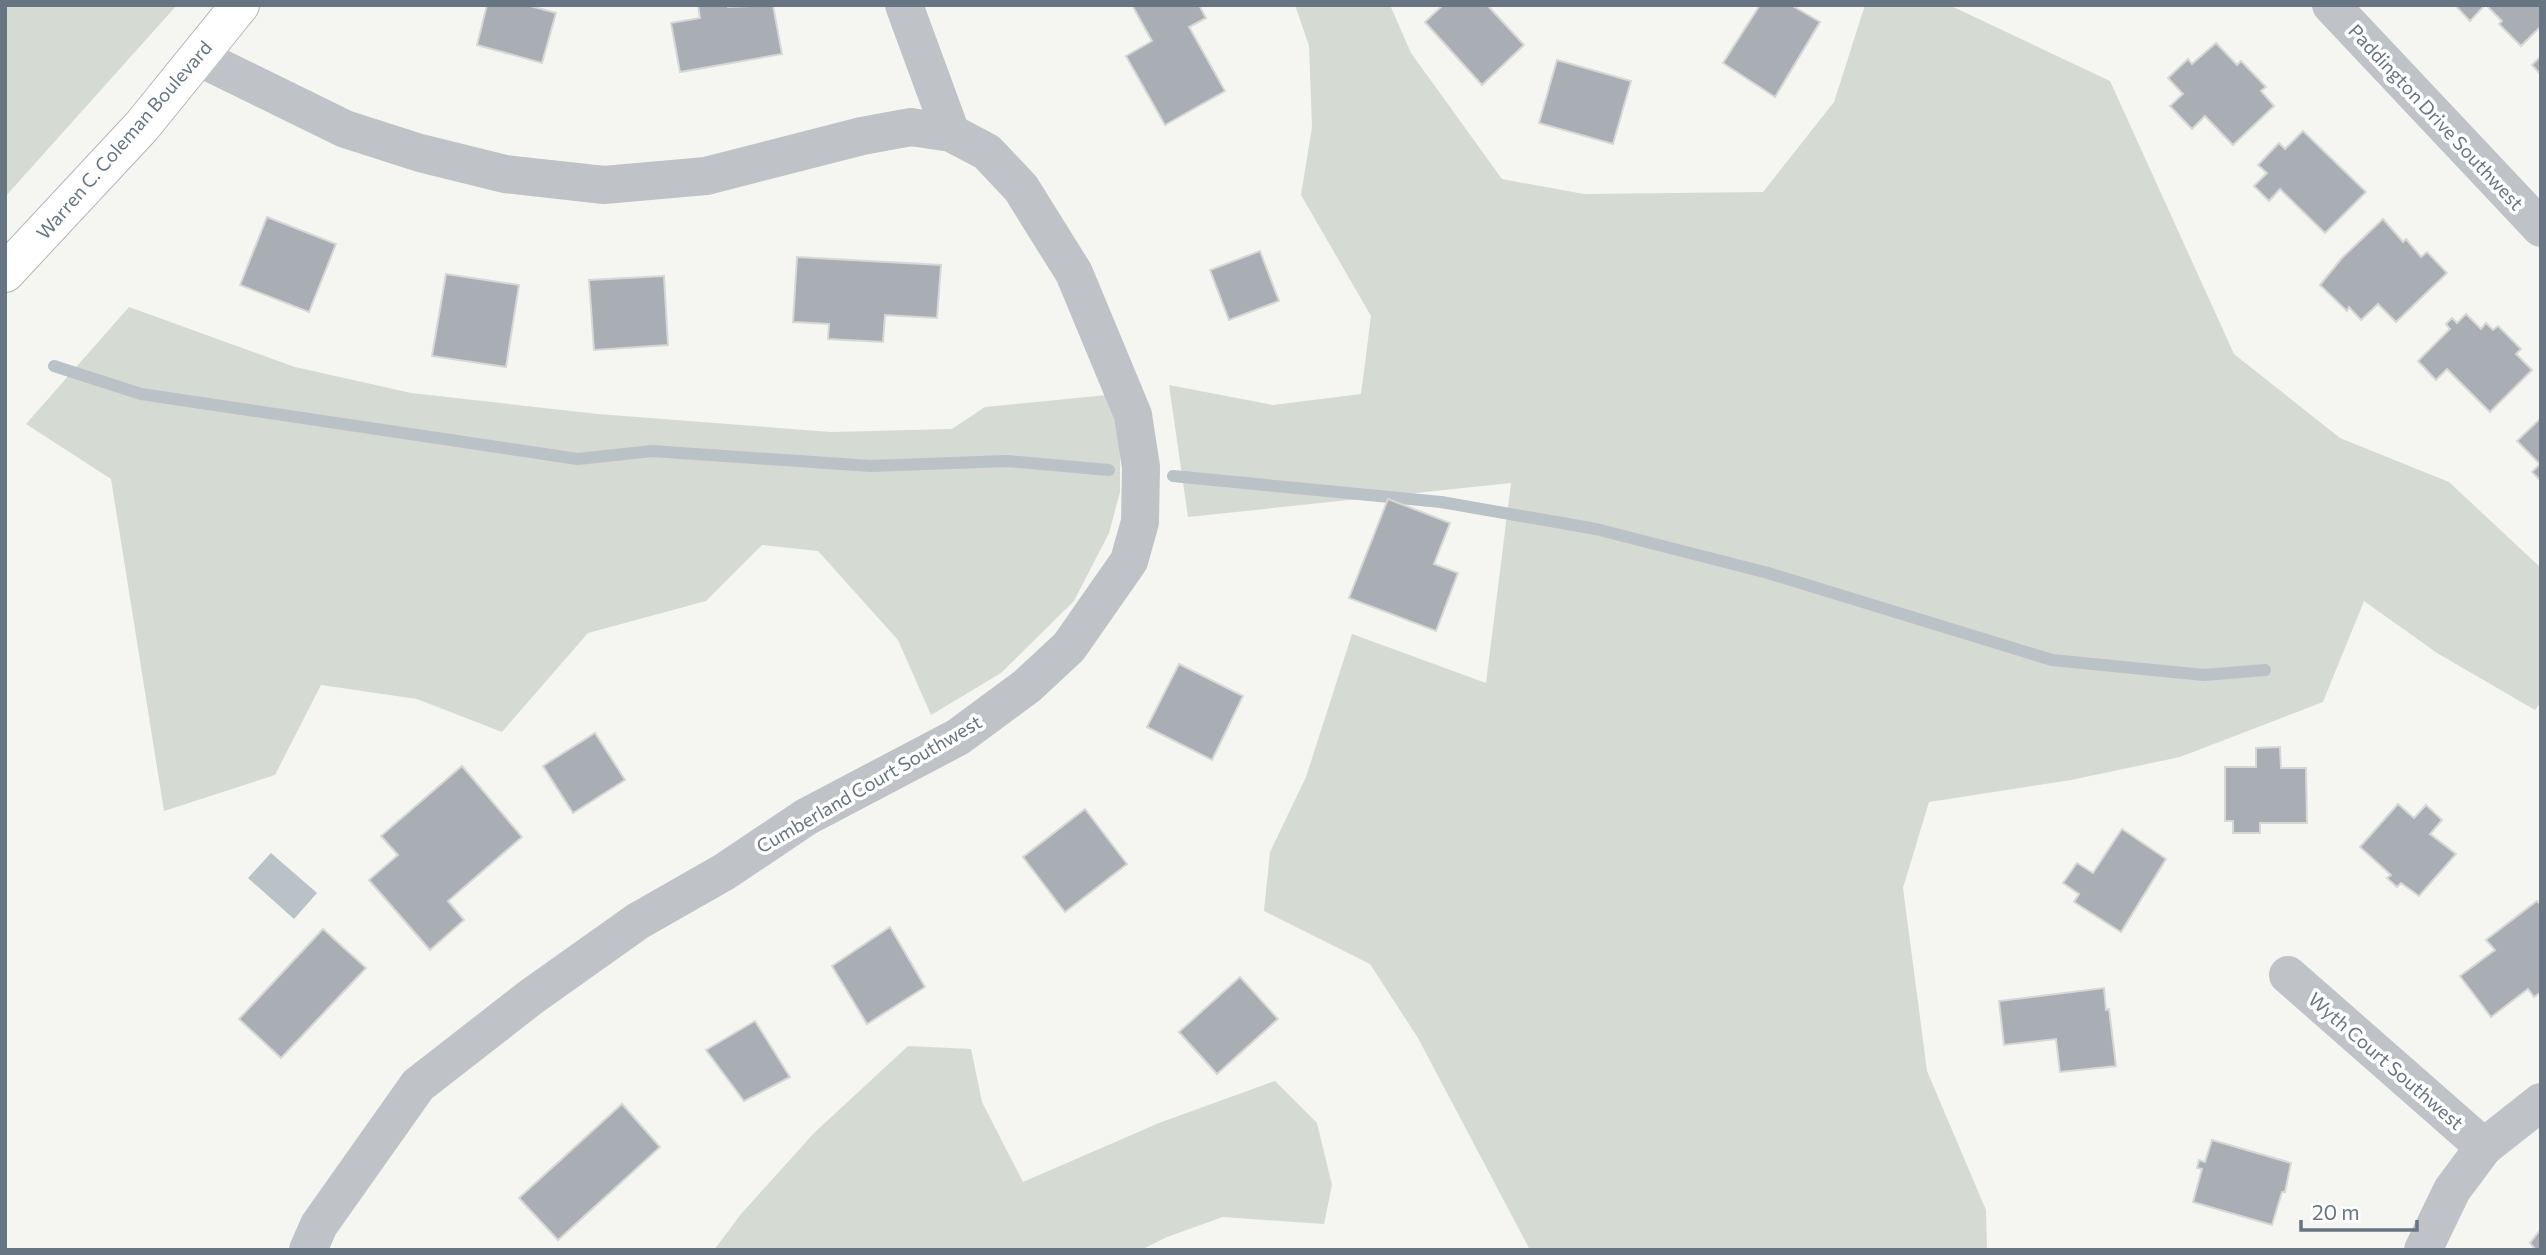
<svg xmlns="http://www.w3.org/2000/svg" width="2546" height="1255" font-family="Commissioner,sans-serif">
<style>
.green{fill:#d5dad2}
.water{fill:#b8c2c7}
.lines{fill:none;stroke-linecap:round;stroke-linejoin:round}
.stream{stroke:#b8c2c7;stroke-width:12}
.building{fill:#a8aeb4;stroke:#d7d7d5;stroke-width:2}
.trunk-casing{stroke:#b2b5b9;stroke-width:40}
.minor{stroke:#bfc2c6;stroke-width:38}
.trunk{stroke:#fff;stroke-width:38}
.labels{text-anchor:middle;stroke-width:7;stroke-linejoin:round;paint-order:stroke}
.street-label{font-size:19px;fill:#677482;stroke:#fff}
</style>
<rect width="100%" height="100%" fill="#f5f6f2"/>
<g class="green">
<polygon points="5,5 177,5 5,197"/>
<polygon points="1295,5 1390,5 1411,53 1502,179 1584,194 1763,192 1834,102 1865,5 1949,5 2110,81 2234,354 2340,438 2449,482 2541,568 2541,702 2535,710 2437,653 2364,601 2323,702 2180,757 2071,780 1929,802 1903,888 1927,1071 1986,1210 1987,1250 1530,1250 1418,1038 1370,964 1264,911 1270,852 1306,777 1352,634 1486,683 1511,483 1188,517 1169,385 1273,405 1361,394 1371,316 1301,195 1312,127 1309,46"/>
<polygon points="129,307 295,367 411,393 598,414 831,432 952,429 985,407 1107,395 1120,437 1120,492 1109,533 1074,601 1001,673 931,715 898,640 818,551 762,545 706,601 588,633 502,732 417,699 321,685 275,775 164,811 111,479 26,424"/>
<polygon points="908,1046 971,1049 982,1102 1023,1182 1159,1123 1275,1081 1317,1123 1332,1185 1324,1224 1223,1217 1167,1237 1141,1250 714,1250 741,1214 814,1133"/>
</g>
<polygon class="water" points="271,853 317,893 294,919 248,878"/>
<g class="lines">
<g class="stream">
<polyline points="54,366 141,394 578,459 652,451 871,466 1007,461 1109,470"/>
<polyline points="1173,476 1441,502 1596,529 1768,573 2052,660 2204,675 2265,670"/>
</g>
</g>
<g class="building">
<polygon points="487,5 527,5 556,13 542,63 477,45"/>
<polygon points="698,5 727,5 728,7 773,5 782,54 680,72 671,23 700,18"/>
<polygon points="1132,5 1199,5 1206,18 1189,27 1225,91 1165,125 1126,56 1152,41"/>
<polygon points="1443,5 1487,5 1524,45 1482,85 1425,22"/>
<polygon points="1760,5 1791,5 1820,22 1775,97 1723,63"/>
<polygon points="2455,5 2485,5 2470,21"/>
<polygon points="2486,5 2541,5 2541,26 2521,46 2499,24 2502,21"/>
<polygon points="2216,43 2237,65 2241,61 2266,87 2261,91 2274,106 2233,145 2205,116 2192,129 2170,106 2183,94 2168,78 2188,59 2192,64"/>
<polygon points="2541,56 2541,75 2532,65"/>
<polygon points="1557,60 1631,81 1613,144 1539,123"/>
<polygon points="2303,131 2366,192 2325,233 2280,189 2269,201 2254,186 2267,173 2258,165 2279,143 2285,149"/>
<polygon points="267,217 336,244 309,312 240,285"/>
<polygon points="2383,219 2403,242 2406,239 2421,257 2427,252 2447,273 2396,322 2378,304 2361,320 2349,307 2347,311 2320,285 2342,258"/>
<polygon points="1260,251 1279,301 1229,320 1210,270"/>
<polygon points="797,257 941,265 937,318 885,315 883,342 828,339 829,324 793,322"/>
<polygon points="446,274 519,285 506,367 432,356"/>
<polygon points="664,276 668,345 594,350 589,280"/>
<polygon points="2466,314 2481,329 2486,323 2493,330 2498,326 2521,349 2516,354 2532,370 2490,412 2447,369 2436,380 2418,361 2450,329 2446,324 2452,318 2457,323"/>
<polygon points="2541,418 2541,481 2532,472 2540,464 2517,441"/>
<polygon points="1388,499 1450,523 1434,564 1458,573 1436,631 1349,598"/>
<polygon points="1179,664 1243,696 1212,760 1147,727"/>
<polygon points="595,733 625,780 573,813 543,766"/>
<polygon points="2280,747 2281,768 2306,768 2307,823 2260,823 2260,833 2233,833 2233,821 2225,821 2225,767 2256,767 2256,748"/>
<polygon points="462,766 522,837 448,901 464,920 430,950 369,880 398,855 381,836"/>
<polygon points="2398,804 2414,818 2426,805 2442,820 2430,834 2456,854 2419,896 2401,883 2397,887 2387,878 2391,875 2360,847"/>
<polygon points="1085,809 1127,864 1065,912 1023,857"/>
<polygon points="2122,829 2166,859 2121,932 2074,902 2079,894 2063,883 2077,863 2093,873"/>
<polygon points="2537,901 2541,906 2541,992 2534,997 2528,989 2491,1017 2460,976 2495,950 2486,940"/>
<polygon points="890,927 925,987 867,1024 832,966"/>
<polygon points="323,929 366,968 281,1058 239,1019"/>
<polygon points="1240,977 1278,1019 1217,1074 1179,1032"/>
<polygon points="2104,988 2106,1010 2109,1009 2116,1066 2060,1072 2056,1039 2004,1045 1999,1001"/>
<polygon points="755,1021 790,1077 744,1101 706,1050"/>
<polygon points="622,1104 660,1147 558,1240 519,1198"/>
<polygon points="2212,1140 2291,1163 2285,1192 2282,1192 2272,1225 2193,1202 2202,1169 2197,1168 2199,1160 2205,1162"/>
<polygon points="2541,1229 2541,1250 2536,1250 2530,1243"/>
</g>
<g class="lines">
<g class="trunk-casing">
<polyline id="trunk" points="5,273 142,126 240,5"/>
</g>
<g class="minor">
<polyline points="904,5 951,133"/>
<polyline points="2331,5 2541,228"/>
<polyline points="198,57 345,129 420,153 505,174 604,185 706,176 862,136 911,127 951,133 987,152 1021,188 1074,273 1133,415 1141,467 1140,522 1129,561 1069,647 1027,686 958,737 806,817 724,872 638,921 531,997 418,1085 319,1225 308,1250"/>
<polyline points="2288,975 2484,1147"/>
<polyline points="2423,1250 2452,1190 2484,1147 2541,1102"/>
</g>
<use href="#trunk" class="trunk"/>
</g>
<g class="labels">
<g class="street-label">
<text transform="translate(2436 117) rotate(47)" y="7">Paddington Drive Southwest</text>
<text transform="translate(124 140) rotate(-49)" y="7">Warren C. Coleman Boulevard</text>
<text transform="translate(869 784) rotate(-30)" y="7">Cumberland Court Southwest</text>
<text transform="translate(2386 1061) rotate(41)" y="7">Wyth Court Southwest</text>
</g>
</g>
<rect width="2546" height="1255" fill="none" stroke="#677482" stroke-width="14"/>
<path d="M2301 1220v10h116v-10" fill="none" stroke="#677482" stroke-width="3.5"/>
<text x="2312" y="1220" font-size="21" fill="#677482" stroke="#ffffff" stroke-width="5" paint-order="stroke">20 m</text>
</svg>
